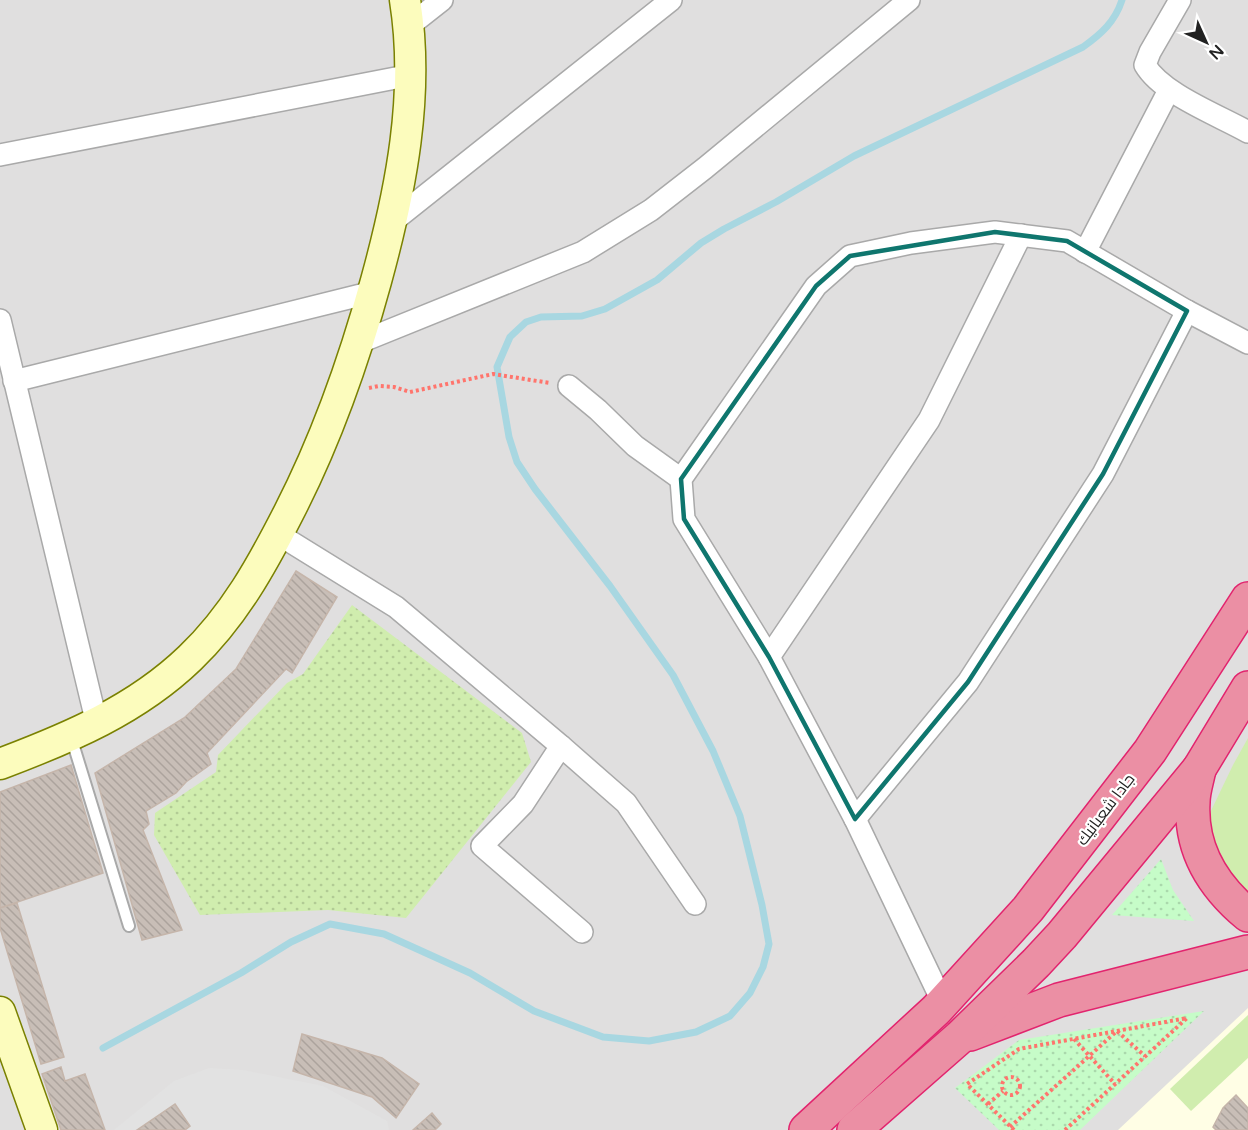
<svg xmlns="http://www.w3.org/2000/svg" width="1248" height="1130" font-family="'Varela Round',Cairo,sans-serif">
<style>
.residential{fill:#e0dfdf}
.education{fill:#fffee5}
.grass{fill:url(#grass-dots)}
.park{fill:url(#park-dots)}
.garden{fill:#d0edae}
.parking{fill:#e2e2e2}
.lines{fill:none;stroke-linecap:round;stroke-linejoin:round}
.stream{stroke:#a8d7e1;stroke-width:7}
.building{fill:url(#building-back-hatch);stroke:#c5b5aa;stroke-width:1.5}
.lane-casing{stroke:#a9a9a9;stroke-width:14}
.street-casing{stroke:#a9a9a9;stroke-width:24}
.secondary-casing{stroke:#7a8101;stroke-width:33}
.highway-casing{stroke:#e2246e;stroke-width:36}
.path{stroke:#ff756d;stroke-width:4;stroke-dasharray:3 3;stroke-linecap:butt}
.lane{stroke:#fff;stroke-width:10}
.street{stroke:#fff;stroke-width:21}
.secondary{stroke:#fcfcbd;stroke-width:30}
.highway{stroke:#eb8fa4;stroke-width:33}
.marked{fill:none;stroke:#0f766e;stroke-width:4.5;stroke-linejoin:round}
.labels{text-anchor:middle;stroke-width:4.5;stroke-linejoin:round;paint-order:stroke}
.street-label{font-size:16px;fill:#222;stroke:#fff}
</style>
<defs>
<pattern id="grass-dots" width="8" height="8" patternUnits="userSpaceOnUse" patternTransform="scale(1.5)"><rect width="8" height="8" fill="#d0edae"/><path d="M2 2h.1M6 6h.1" fill="none" stroke="#b2cb95" stroke-width="1.8" stroke-linecap="round"/></pattern>
<pattern id="park-dots" width="8" height="8" patternUnits="userSpaceOnUse" patternTransform="scale(1.5)"><rect width="8" height="8" fill="#c6fcc8"/><path d="M2 2h.1M6 6h.1" fill="none" stroke="#aad8ac" stroke-width="1.8" stroke-linecap="round"/></pattern>
<pattern id="building-back-hatch" width="6" height="6" patternUnits="userSpaceOnUse" patternTransform="scale(1.5)"><rect width="6" height="6" fill="#c8beb7"/><path d="M-1 5l2 2M0 0l6 6M5-1l2 2" fill="none" stroke="#aca39d"/></pattern>
</defs>
<rect width="100%" height="100%" fill="#f2efe9"/>
<rect class="residential" x="0" y="0" width="1248" height="1130"/>
<polygon class="education" points="1248,1008 1248,1130 1118,1130"/>
<polygon class="grass" points="352,605 522,733 531,762 406,918 328,910 200,915 154,835 155,813 216,772 218,755 287,683 303,674"/>
<g class="park">
<polygon points="1161,859 1173,890 1194,921 1112,915"/>
<polygon points="1204,1011 1080,1130 999,1130 955,1088 1019,1040"/>
</g>
<g class="garden">
<polygon points="1248,738 1248,906 1213,864 1208,817 1233,765"/>
<polygon points="1248,1015 1248,1058 1191,1111 1170,1089"/>
</g>
<polygon class="parking" points="209,1068 243,1070 323,1086 387,1121 389,1130 114,1130 174,1081"/>
<g class="lines">
<path class="stream" d="M103 1048 241 973 291 942 330 924 384 934 470 973 534 1011 603 1037 649 1041 696 1032 730 1016 750 993 763 967 769 944 762 905 740 816 713 751 673 675 610 586 535 489 517 462 509 437 497 367 510 337 526 322 541 317 582 316 605 309 657 280 701 243 724 229 776 202 854 156 1083 47C1101 34 1115 22 1122 0"/>
</g>
<g class="building">
<polygon points="296,571 337,597 292,673 286,669 207,753 211,764 186,782 176,793 146,811 149,824 143,830 182,930 142,940 95,773 184,718 236,669"/>
<polygon points="71,765 103,873 0,908 0,792"/>
<polygon points="17,903 64,1057 41,1064 0,928 0,908"/>
<polygon points="302,1034 382,1058 419,1084 396,1118 372,1097 293,1071"/>
<polygon points="61,1067 65,1081 85,1074 105,1130 61,1130 42,1074"/>
<polygon points="1236,1095 1248,1108 1248,1130 1216,1130 1213,1127 1223,1108"/>
<polygon points="175,1104 190,1126 185,1130 137,1130"/>
<polygon points="432,1113 441,1124 435,1130 413,1130"/>
</g>
<g class="lines">
<g class="lane-casing">
<polyline id="lane" points="71,737 129,926"/>
</g>
<g class="street-casing">
<g id="street">
<path d="M1180 0 1150 52 1145 65C1162 94 1218 115 1248 132"/>
<polyline points="409,26 442,0"/>
<polyline points="0,155 411,75"/>
<polyline points="392,222 671,0"/>
<polyline points="1085,252 1169,90"/>
<polyline points="0,320 97,724"/>
<polyline points="358,343 583,252 651,210 705,168 909,0"/>
<polyline points="14,381 373,292"/>
<polyline points="569,386 598,410 635,446 681,479"/>
<polyline points="278,534 396,607 561,746 523,804 482,846 582,932"/>
<polyline points="769,657 929,420 1021,235"/>
<polyline points="561,746 626,803 695,904"/>
<polyline points="855,819 968,682 1103,474 1187,311"/>
<polyline points="943,1003 855,819 769,657 684,519 681,479 816,286 850,256 911,243 995,232 1067,241 1187,311 1248,343"/>
</g>
</g>
<g class="secondary-casing">
<g id="secondary">
<path d="M0 764C69 738 136 710 190 658 234 616 262 565 289 512 327 438 354 361 376 281 401 190 420 94 405 0"/>
<polyline points="0,1012 42,1130"/>
</g>
</g>
<g class="highway-casing">
<g id="highway">
<path d="M1199 769C1197 780 1193 791 1193 802 1190 849 1213 886 1248 915"/>
<polyline points="970,1034 1059,1000 1248,952"/>
<polyline points="806,1130 936,1010 1028,909 1150,751 1248,599"/>
<polyline points="854,1130 960,1037 1036,963 1062,935 1199,769 1248,688"/>
</g>
</g>
<g class="path">
<polyline points="369,388 379,386 394,387 410,392 493,374 550,383"/>
<polyline points="1074,1039 1115,1084"/>
<circle cx="1011" cy="1086" r="9"/>
<polyline points="988,1104 1003,1091"/>
<polyline points="1010,1127 1117,1031 1145,1056"/>
<polyline points="1014,1130 967,1084 1019,1049 1187,1018 1065,1130"/>
</g>
<use href="#lane" class="lane"/>
<use href="#street" class="street"/>
<use href="#secondary" class="secondary"/>
<use href="#highway" class="highway"/>
</g>
<path class="marked" d="M995 232 1067 241 1187 311 1103 474 968 682 855 819 769 657 684 519 681 479 816 286 850 256Z"/>
<g class="labels">
<g class="street-label">
<text transform="translate(1105 809) rotate(-53)" y="6">جادا شعبانيك</text>
</g>
</g>
<g transform="translate(1206 42) rotate(135)" stroke="#ffffff" stroke-width="4.5" paint-order="stroke">
<path d="M0-4.5L10 22L0 15L-10 22Z" fill="#222222"/>
<text y="-9" font-size="16" font-weight="bold" text-anchor="middle" fill="#222222">N</text>
</g>
</svg>
